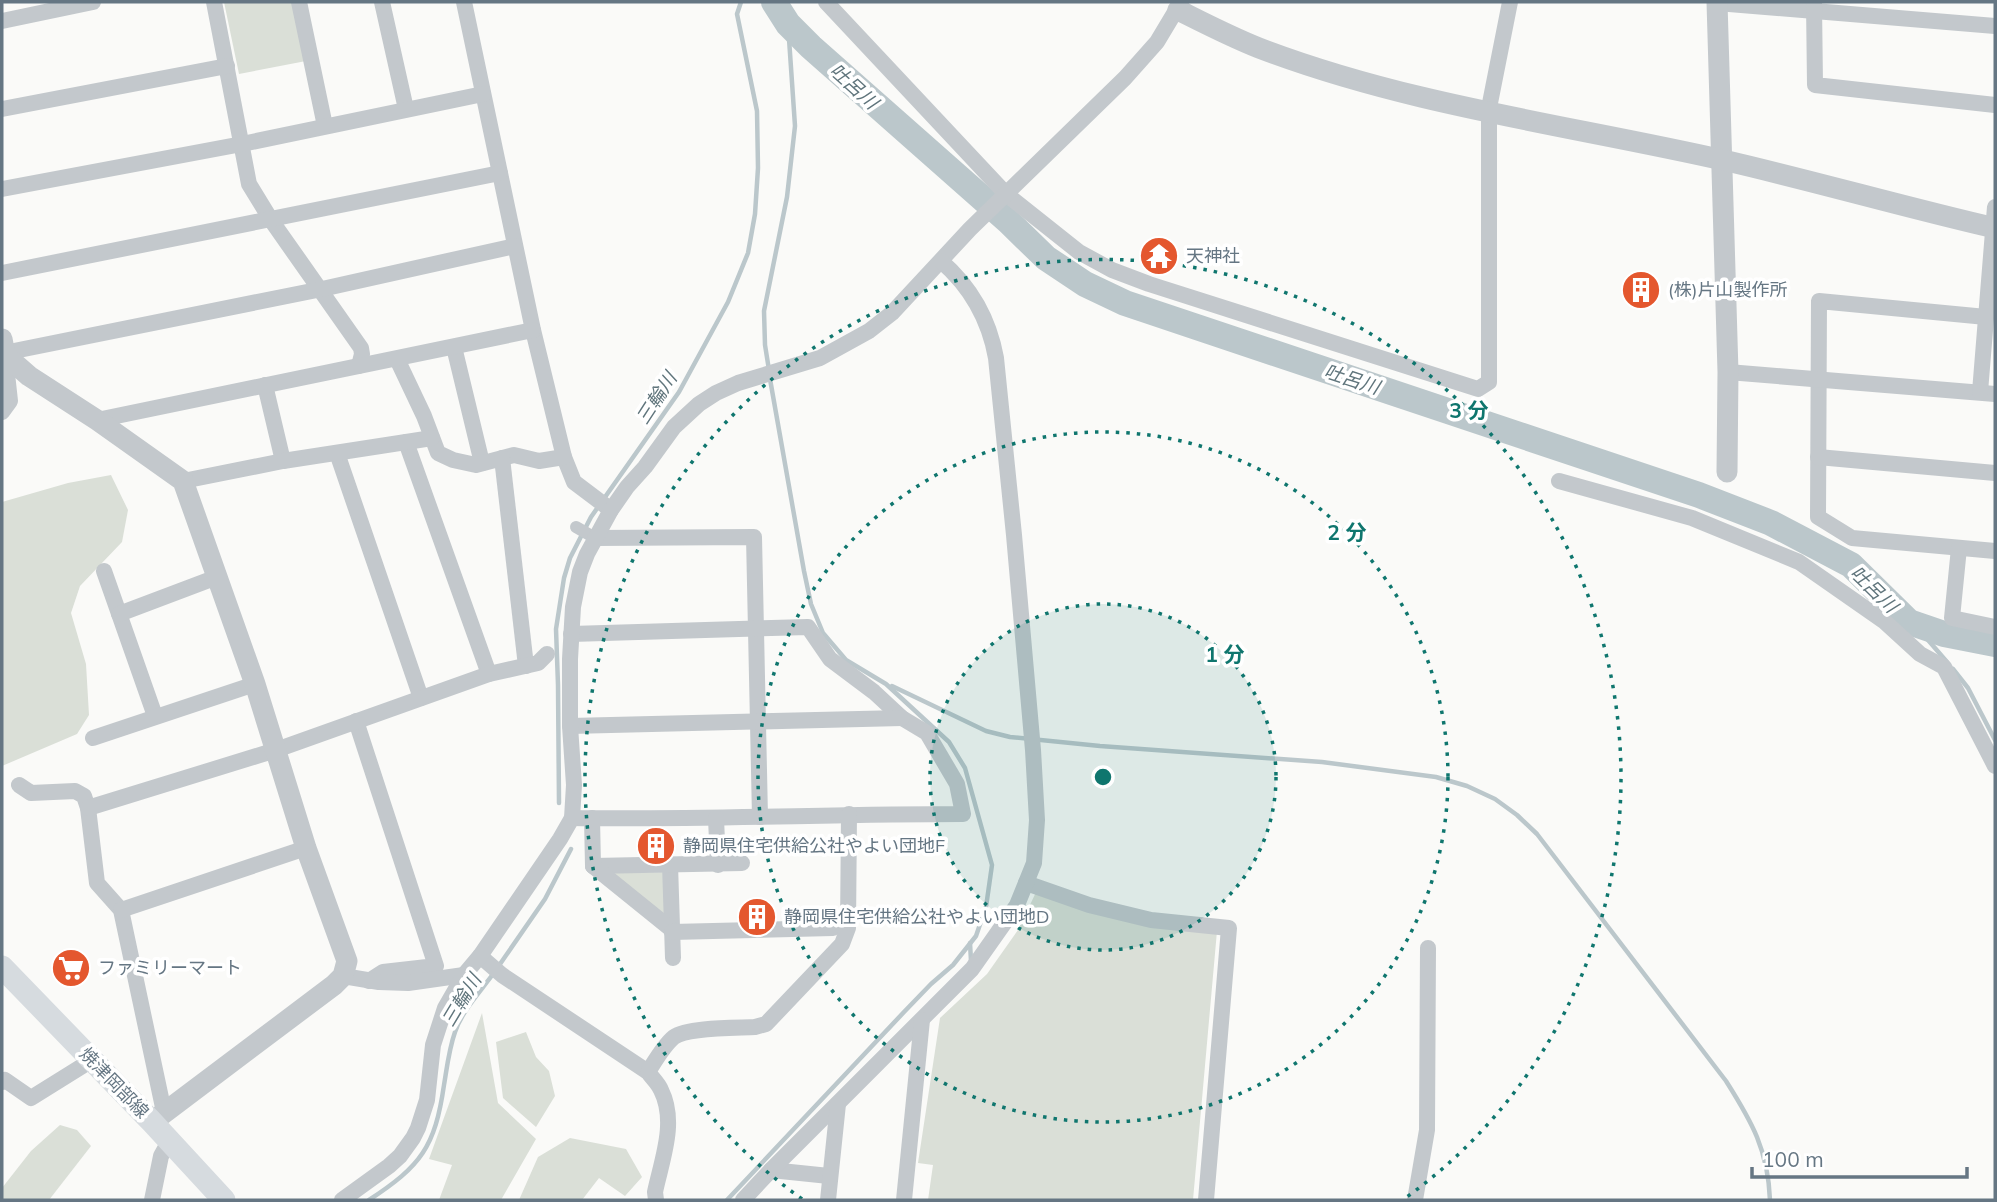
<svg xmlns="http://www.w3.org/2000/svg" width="1997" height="1202" font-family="Mulish,'Noto Sans JP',sans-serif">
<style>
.green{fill:#dadfd7}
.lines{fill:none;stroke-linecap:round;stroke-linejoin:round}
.stream{stroke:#bbc7cb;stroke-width:4.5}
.river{stroke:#bbc7cb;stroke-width:26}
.pedestrian{stroke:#c3c8cc;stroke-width:12}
.minor{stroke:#c3c8cc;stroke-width:16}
.tertiary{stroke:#c3c8cc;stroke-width:21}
.secondary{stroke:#d6dbdf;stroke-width:23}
.ring{fill:none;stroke:#0f766e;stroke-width:3.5;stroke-dasharray:3.5 7}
.labels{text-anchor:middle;stroke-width:7;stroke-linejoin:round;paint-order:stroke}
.poi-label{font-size:18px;fill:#657683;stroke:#fff;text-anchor:start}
.street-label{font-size:18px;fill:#657683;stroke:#fff}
.water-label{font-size:19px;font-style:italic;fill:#60757c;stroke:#fff}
.centre{fill:#0f766e;stroke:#fff;stroke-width:3.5}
.ring-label{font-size:21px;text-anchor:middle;font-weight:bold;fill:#0f766e;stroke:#fff;stroke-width:7;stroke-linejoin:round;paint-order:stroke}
</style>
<rect width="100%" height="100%" fill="#fafaf8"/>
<g class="green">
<polygon points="224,2 293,2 306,61 239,74"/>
<polygon points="111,475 128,510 122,542 80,586 71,613 86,664 89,715 77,734 2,766 2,502 68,483"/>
<polygon points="665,872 665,918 608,873"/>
<polygon points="1038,888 1217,931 1193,1200 928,1200 933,1165 918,1163 940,1018 987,974 1018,930"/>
<polygon points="482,1013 498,1103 536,1139 501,1200 439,1200 452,1165 429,1159"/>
<polygon points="526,1032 536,1057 549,1071 555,1096 536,1127 503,1098 496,1042"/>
<polygon points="60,1125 77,1130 91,1146 49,1200 2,1200 2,1188 31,1151"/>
<polygon points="570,1138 626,1149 642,1177 625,1196 599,1178 582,1200 519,1200 538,1157"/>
</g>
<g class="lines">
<g class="stream">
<polyline points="769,370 765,345 764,311 787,197 795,126 788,24"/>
<polyline points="1909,622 1922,633 1947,662"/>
<polyline points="1953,669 1968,688 1995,740"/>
<path d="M892 686 986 731 1010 737 1100 746 1322 762 1436 777 1467 786 1495 799 1517 815 1537 834 1726 1081C1752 1122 1768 1150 1770 1200"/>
<polyline points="559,803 558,685 556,629 564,578 570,558 591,517 679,392 728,302 748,253 755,214 758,168 757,111 737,14 741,2"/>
<polyline points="970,943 971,961"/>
<polyline points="498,967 545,899 571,849"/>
<path d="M369 1200C421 1166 435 1147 444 1085 447 1067 449 1049 455 1032 462 1011 480 992 493 974"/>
<polyline points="727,1200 904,1012 931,984 953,965 976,936 986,907 992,865 965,768 949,742 886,684 846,660 823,633 811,604 804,571 770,379"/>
</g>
<polyline class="river" points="774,2 788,24 811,47 1008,221 1046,258 1085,284 1125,303 1699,495 1771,523 1851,565 1909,622 1944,634 1995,644"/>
<polyline class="pedestrian" points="576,527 595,538"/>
<g class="minor">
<polyline points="214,2 249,184 271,220 361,348 362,354 359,366"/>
<polyline points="299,2 325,126"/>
<polyline points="382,2 406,109"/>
<polyline points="464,2 533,330 564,457 574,482 611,510"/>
<polyline points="826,2 1006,194 1079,252 1112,270 1149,284 1478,389 1489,382 1489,108 1510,2"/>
<polyline points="1717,3 1995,26"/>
<polyline points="1814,3 1815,85 1995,105"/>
<polyline points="2,21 93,2"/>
<polyline points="2,109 227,66"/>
<polyline points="2,189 242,144 483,94"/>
<polyline points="2,273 500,173"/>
<polyline points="1986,317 1819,301 1818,517 1852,538 1995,551"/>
<polyline points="454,347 482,463"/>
<polyline points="4,353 322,289 515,246"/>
<polyline points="397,359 424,416 438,453 453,460 476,465 514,455 539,461 564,457"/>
<polyline points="1728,372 1995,394"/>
<polyline points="265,385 283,461"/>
<polyline points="1980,392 1995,207"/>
<polyline points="2,412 10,401 5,355"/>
<polyline points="97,420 533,330"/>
<polyline points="406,442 489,674"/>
<polyline points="337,453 421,698"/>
<polyline points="1818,457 1995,473"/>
<polyline points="502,458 526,666"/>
<polyline points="183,481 283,461 432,438"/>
<polyline points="1559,481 1692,518 1799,562 1885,622 1920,654 1944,667 1995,766"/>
<polyline points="595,538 754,537 760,817"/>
<polyline points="1959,548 1952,618 1995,627"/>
<polyline points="104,571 155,716"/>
<polyline points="119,614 217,577"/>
<path d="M571 634 808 627 830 659 874 692 902 718 927 733 957 784 963 814C832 814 702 820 572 818"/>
<polyline points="356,721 436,966 383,972 369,981"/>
<polyline points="570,726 902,718"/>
<polyline points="93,738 255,684"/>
<polyline points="19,785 31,793 75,791 84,796 88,808 97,883 121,910 164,1112"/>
<polyline points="88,808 276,750 489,674 538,663 547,654"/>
<polyline points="592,818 593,866"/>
<polyline points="716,818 718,865"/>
<polyline points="670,864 673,958"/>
<polyline points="593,866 742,863"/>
<polyline points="593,866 671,929"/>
<polyline points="1026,883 1089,905 1151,920 1229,928 1206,1200"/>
<polyline points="121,910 306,848"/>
<polyline points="672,932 833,928"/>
<path d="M480 956 502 975 648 1072C652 1078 658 1083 661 1090 677 1122 662 1159 655 1192L656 1200"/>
<polyline points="343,976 379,982 408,983 464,975"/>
<path d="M648 1072C655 1061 664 1045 674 1037 688 1027 737 1028 755 1027L766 1024 842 944 848 928 849 814"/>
<polyline points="2,1082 5,1080 31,1098 92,1060"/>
<polyline points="771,1170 829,1176"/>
<polyline points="152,1200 161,1156 170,1140"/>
<polyline points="342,1200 389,1166 400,1156 413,1138 418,1128 427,1100 433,1045 445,1008 464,975 480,956 560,839 572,818 574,785 570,726 570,659 573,607 580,572 587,554 611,510 627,487 645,467 674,427 699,404 716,393 738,383 820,358 869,331 892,313 970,229 1125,78 1157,42 1181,2"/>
<path d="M743 1200 771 1170 972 969 1017 905 1034 863 1037 820 1033 750 1014 535 996 358C989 319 971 287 941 261"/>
<polyline points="828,1200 838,1104"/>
<polyline points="904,1200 922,1020"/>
<polyline points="1415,1200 1427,1130 1428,948"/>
</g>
<g class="tertiary">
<polyline points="1717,2 1728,372 1727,472"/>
<path d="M1178 10C1204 23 1231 37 1259 48 1408 105 1568 125 1723 160 1814 181 1904 207 1995 228"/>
<polyline points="2,339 5,355 29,376 97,420 183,481 255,684 306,848 347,961 343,976 334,985 152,1122"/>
</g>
<polyline class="secondary" points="2,967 152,1122 224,1200"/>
</g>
<circle cx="1103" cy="777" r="173" fill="#0f766e" fill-opacity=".12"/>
<g class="ring">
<circle cx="1103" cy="777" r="173"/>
<circle cx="1103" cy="777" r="345"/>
<path d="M802 1199A518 518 0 1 1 1404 1199"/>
</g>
<defs>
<g id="temple-disc" transform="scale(2.0125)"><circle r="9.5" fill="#e4572e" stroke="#fff"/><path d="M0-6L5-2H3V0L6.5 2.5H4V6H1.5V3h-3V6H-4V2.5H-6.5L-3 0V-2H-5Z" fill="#fff"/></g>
<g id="building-disc" transform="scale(2.0125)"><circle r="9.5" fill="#e4572e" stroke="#fff"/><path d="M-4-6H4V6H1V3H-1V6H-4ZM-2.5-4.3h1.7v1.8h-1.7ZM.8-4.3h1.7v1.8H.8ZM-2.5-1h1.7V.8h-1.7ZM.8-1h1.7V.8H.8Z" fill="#fff"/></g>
<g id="supermarket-disc" transform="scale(2.0125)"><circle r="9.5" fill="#e4572e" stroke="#fff"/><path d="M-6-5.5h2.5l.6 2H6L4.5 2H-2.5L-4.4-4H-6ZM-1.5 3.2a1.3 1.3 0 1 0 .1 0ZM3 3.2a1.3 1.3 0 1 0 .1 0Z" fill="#fff"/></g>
</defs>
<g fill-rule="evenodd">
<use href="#temple-disc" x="1159" y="256"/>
<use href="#building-disc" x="1641" y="290"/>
<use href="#building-disc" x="656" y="846"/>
<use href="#building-disc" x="757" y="917"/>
<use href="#supermarket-disc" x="71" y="968"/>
</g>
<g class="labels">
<g class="poi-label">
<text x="1186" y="262">天神社</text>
<text x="1668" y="296">(株)片山製作所</text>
<text x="683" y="852">静岡県住宅供給公社やよい団地F</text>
<text x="784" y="923">静岡県住宅供給公社やよい団地D</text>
<text x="98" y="974">ファミリーマート</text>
</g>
<g class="street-label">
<text transform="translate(114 1083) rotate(46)" y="6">焼津岡部線</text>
</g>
<g class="water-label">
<text transform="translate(854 86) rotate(42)" y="7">吐呂川</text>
<text transform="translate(1352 379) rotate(18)" y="7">吐呂川</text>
<text transform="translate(656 398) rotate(-57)" y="7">三輪川</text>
<text transform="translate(1874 589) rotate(44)" y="7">吐呂川</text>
<text transform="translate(461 1000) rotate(-59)" y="7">三輪川</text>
</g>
</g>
<circle cx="1103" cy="777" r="10" class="centre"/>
<g class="ring-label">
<text x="1469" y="418">3 分</text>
<text x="1347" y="540">2 分</text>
<text x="1225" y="662">1 分</text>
</g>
<rect width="1997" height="1202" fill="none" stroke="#657683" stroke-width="7"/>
<path d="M1752 1167v10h215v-10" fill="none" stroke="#657683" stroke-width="3.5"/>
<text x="1762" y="1167" font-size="21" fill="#657683" stroke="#ffffff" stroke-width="5" paint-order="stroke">100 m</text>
</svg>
